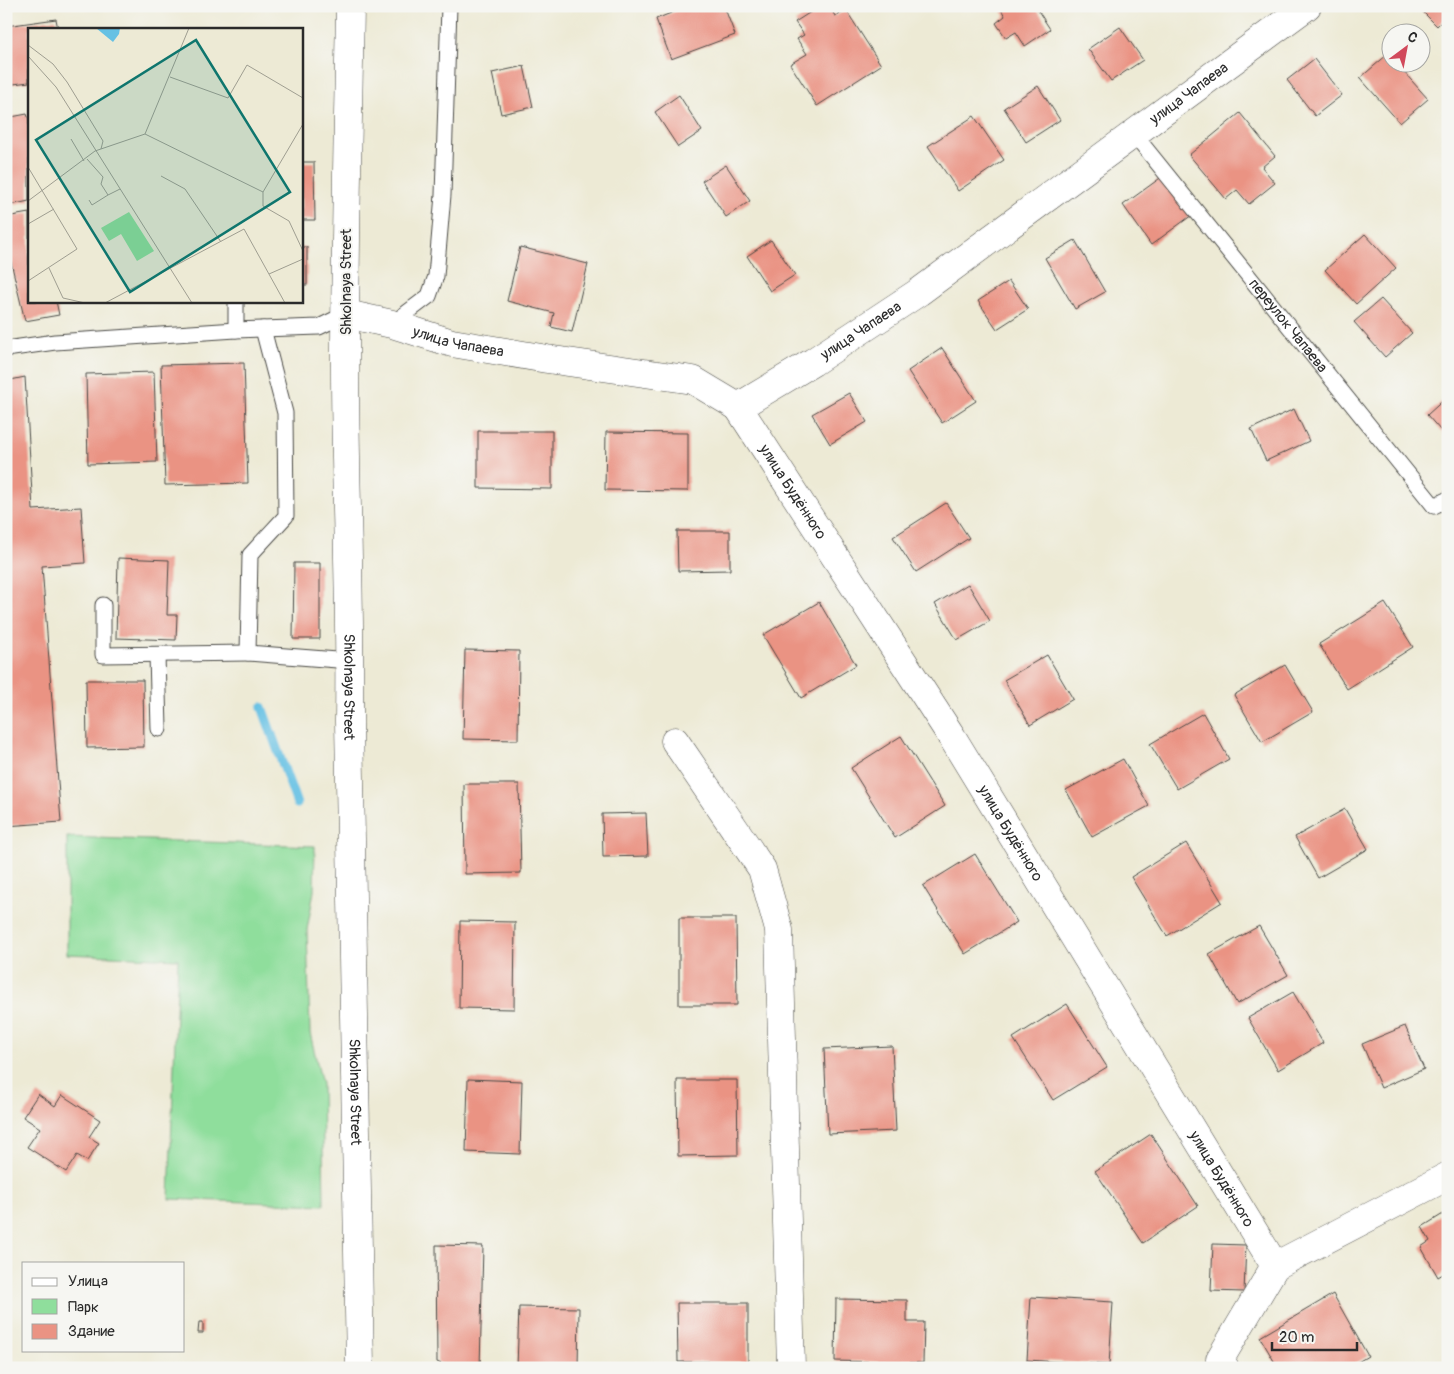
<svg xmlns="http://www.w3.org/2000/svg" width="1454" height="1374" font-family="Pangolin,sans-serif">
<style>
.green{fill:#8fde9c;stroke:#5d8464}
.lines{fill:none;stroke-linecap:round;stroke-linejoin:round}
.stream{stroke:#66c1e4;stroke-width:9}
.building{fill:#ea9383}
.service-casing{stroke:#484844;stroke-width:17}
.minor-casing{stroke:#484844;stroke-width:29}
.tertiary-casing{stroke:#484844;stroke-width:29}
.service{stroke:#fff;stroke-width:15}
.minor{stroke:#fff;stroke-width:28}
.tertiary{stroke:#fff;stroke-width:28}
.labels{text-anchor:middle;stroke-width:4;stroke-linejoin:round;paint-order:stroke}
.street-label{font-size:15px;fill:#2b2b2b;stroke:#f6f6f2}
.inset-road{fill:none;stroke:#9f9e91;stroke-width:1}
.view{fill:#0f766e;fill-opacity:0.15;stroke:#0f766e;stroke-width:2.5}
.inset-edge{fill:none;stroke:#2b2b2b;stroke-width:2.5}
</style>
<rect width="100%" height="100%" fill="#f6f6f2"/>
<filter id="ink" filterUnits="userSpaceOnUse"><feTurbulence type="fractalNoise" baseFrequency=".02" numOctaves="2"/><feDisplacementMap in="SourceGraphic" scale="10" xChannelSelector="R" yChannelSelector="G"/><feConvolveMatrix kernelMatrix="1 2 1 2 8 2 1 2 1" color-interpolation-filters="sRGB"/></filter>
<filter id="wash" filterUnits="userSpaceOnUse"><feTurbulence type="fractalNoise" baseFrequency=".0096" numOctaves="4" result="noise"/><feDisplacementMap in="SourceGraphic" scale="20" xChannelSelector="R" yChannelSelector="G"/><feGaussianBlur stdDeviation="1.12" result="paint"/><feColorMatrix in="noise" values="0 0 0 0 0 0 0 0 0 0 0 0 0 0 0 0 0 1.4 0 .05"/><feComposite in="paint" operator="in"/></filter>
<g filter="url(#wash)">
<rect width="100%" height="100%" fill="#edead5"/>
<polygon class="green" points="67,837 315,846 314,891 307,930 310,1033 322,1084 324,1205 169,1199 178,959 67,954"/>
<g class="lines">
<polyline class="stream" points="262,707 297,804"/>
</g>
<g id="blocks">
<g class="building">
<polygon points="675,6 724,6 735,35 671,59 656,19 676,11"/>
<polygon points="820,6 829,6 835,16 846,10 881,65 817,106 790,64 807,54 797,39 804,35 795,22"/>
<polygon points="999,6 1035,6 1050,29 1025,46 1016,32 1006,38 996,23 1005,16"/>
<polygon points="1417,6 1448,6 1448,15 1437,26"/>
<polygon points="56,19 58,29 29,29 29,82 6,85 6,26"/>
<polygon points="1120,27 1143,60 1111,81 1088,49"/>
<polygon points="1388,54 1392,58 1392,62 1395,62 1428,99 1400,123 1360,78"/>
<polygon points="1314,59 1342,95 1315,116 1287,80"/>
<polygon points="524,66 533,107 501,114 492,73"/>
<polygon points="1038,86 1060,120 1026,142 1004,108"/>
<polygon points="679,95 702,131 678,147 655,112"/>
<polygon points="1240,113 1275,156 1262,167 1275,183 1249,204 1237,190 1226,199 1189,155"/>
<polygon points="27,114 29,120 29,201 6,206 6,118"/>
<polygon points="974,116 1004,160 958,191 928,146"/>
<polygon points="301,162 314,162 315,220 301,220"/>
<polygon points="726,165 750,201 726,217 702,181"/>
<polygon points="1163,176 1192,215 1151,245 1123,205"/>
<polygon points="29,213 29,301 56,301 59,315 25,321 6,241 6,217"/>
<polygon points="1365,234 1396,268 1356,304 1325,270"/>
<polygon points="771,240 795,275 770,291 747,256"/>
<polygon points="1075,240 1105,292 1075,309 1045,258"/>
<rect x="301" y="247" width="6" height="38"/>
<polygon points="520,247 588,264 572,332 551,327 554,313 507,301"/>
<polygon points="1009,281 1028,309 997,329 978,301"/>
<polygon points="1381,299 1412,333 1385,357 1354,322"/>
<polygon points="942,348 976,401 942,423 908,371"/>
<polygon points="244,363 248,483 165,485 161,365"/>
<polygon points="154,372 157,462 88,464 86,374"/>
<polygon points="25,377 33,510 81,507 85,563 42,566 61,822 6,826 6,381"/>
<polygon points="849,393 867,422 830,444 812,414"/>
<polygon points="1448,396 1448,439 1427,415"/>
<polygon points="1294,409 1309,441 1266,461 1251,429"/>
<polygon points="478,431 552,431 552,489 478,488"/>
<polygon points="606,432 688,433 688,491 605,490"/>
<polygon points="946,503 969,538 916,572 893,537"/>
<polygon points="677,531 730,531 730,570 678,571"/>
<polygon points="118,558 169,560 167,615 177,615 176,640 116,638"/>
<polygon points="294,563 320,563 320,639 293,639"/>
<polygon points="968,584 990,621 957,640 935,604"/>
<polygon points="819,602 856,665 801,698 763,635"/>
<polygon points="1385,603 1413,647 1347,689 1319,644"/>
<polygon points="465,650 519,651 518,740 463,739"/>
<polygon points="1047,655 1073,699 1030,725 1004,680"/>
<polygon points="1285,665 1313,712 1262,742 1234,695"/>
<polygon points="86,680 143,680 144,747 87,748"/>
<polygon points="1203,713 1229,759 1177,789 1150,744"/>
<polygon points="901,736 945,806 895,838 851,768"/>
<polygon points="1123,759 1149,806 1092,837 1066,790"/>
<polygon points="464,784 519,784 521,873 465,874"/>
<polygon points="1345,809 1368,849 1318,878 1295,837"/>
<polygon points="646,813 648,856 603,857 602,814"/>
<polygon points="1186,843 1222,902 1167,936 1131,877"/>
<polygon points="975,854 1017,922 965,954 923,886"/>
<polygon points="679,918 736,918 737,1005 679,1005"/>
<polygon points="460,921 515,922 514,1009 459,1008"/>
<polygon points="1259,926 1288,975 1237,1004 1209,954"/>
<polygon points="1293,992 1323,1043 1278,1070 1248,1018"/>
<polygon points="1067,1004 1107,1067 1053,1100 1013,1038"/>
<polygon points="1405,1026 1424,1069 1381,1088 1362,1044"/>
<polygon points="892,1046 896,1131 828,1134 824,1049"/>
<polygon points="468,1079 522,1081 520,1154 466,1152"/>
<polygon points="677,1080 737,1080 738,1155 678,1156"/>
<polygon points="38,1094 55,1106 62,1095 100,1120 89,1137 99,1143 87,1161 77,1155 66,1172 27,1147 40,1128 23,1117"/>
<polygon points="1151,1134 1198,1206 1143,1243 1095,1171"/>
<polygon points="1448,1211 1448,1271 1438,1277 1421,1247 1430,1241 1422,1227"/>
<polygon points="1213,1244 1246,1245 1244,1292 1211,1291"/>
<polygon points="436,1245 483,1246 480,1368 450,1368 437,1362"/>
<polygon points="1333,1294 1368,1356 1348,1368 1278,1368 1260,1337"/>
<polygon points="1031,1297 1113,1302 1109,1365 1027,1360"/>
<polygon points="836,1299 907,1300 907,1322 924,1322 923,1363 835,1361"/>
<polygon points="677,1303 748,1303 748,1362 678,1362"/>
<polygon points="519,1307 579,1308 578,1368 517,1368"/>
<polygon points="199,1322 203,1322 203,1333 198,1333"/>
</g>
</g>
</g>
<g filter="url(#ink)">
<use href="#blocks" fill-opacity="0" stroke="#484844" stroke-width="1"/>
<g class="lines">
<g class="service-casing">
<g id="service">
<path id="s1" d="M1134 134 1434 506 1448 499"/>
<polyline points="236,301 236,330"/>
<polyline points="392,324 429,296 436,276 443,195 449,6"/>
<polyline points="263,329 285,413 286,516 250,555 248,653 350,661"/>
<polyline points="6,349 55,342 236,330 319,327 346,314"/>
<polyline points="103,605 103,655 248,653"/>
<polyline points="157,655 159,729"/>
</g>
</g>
<g class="minor-casing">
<g id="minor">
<path id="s2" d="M346 314 392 324 452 343 547 359 693 380 738 407 813 362 919 292 1307 6"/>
<path id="s3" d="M738 407 952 737 1275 1266"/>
<polyline points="675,741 762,869 779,930 791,1368"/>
<polyline points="1225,1368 1220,1359 1275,1266 1448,1176"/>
</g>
</g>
<g class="tertiary-casing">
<g id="tertiary">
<path id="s4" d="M350 6C348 126 345 246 345 366 345 484 351 603 349 721L360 1368"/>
</g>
</g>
<use href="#service" class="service"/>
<use href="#minor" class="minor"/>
<use href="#tertiary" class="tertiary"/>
</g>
</g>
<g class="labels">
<g class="street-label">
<text dy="5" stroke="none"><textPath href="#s2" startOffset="956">улица Чапаева</textPath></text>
<text transform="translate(346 282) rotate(-90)" y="5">Shkolnaya Street</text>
<text dy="5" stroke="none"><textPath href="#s1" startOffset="246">переулок Чапаева</textPath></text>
<text dy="5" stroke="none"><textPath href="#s2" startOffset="551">улица Чапаева</textPath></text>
<text dy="5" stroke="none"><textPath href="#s2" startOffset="116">улица Чапаева</textPath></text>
<text dy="5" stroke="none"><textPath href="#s3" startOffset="101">улица Будённого</textPath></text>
<text dy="5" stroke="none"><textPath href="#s4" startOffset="681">Shkolnaya Street</textPath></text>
<text dy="5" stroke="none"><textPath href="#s3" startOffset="506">улица Будённого</textPath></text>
<text dy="5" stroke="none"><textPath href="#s4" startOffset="1086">Shkolnaya Street</textPath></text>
<text dy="5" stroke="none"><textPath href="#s3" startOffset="911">улица Будённого</textPath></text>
</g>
</g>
<g transform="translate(28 28)">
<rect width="275" height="275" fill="#edead5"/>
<path d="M101 184 126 223 109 233 93 206 81 213 73 200Z" fill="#8fde9c"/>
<path d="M68 0H92L91 6 85 14Z" fill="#66c1e4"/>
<path class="inset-road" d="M0 17 25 36 39 54 75 113 73 121M0 28 28 59 164 275M142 49 200 70 219 37 275 70M275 96 235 164V178L261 193 275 223M117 106 235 164M43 111 56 133M59 131 75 149 73 156 80 167 92 161M0 139 49 221 0 253M133 148 157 161 193 214M61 172 64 177 80 167M0 173 67 123 117 106 161 0M0 196 26 181M21 240 35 270 57 275M241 246 275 231M77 275 216 201 257 275"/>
<path class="view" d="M168 12 262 164 102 264 8 112Z"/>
<rect width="275" height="275" class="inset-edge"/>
</g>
<rect width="1454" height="1374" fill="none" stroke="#f6f6f2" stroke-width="25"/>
<rect x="22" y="1262" width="162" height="90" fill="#f6f6f2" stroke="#a5a5a2"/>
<rect x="32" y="1278" width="25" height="8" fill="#ffffff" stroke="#a5a5a2"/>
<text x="68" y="1286" font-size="15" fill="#2b2b2b">Улица</text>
<rect x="32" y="1299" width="25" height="15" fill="#8fde9c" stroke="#a5a5a2"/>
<text x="68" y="1312" font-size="15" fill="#2b2b2b">Парк</text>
<rect x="32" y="1324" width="25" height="15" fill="#ea9383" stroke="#a5a5a2"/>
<text x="68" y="1336" font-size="15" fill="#2b2b2b">Здание</text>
<g transform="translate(1406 48) rotate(32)"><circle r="24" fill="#f6f6f2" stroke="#a5a5a2"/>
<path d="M0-4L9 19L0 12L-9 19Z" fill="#d1495b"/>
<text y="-8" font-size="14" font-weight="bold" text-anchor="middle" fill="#2b2b2b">С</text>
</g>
<path d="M1272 1342v8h85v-8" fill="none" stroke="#2b2b2b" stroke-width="2.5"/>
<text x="1279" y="1342" font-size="15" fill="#2b2b2b" stroke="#f6f6f2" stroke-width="4" paint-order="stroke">20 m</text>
</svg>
